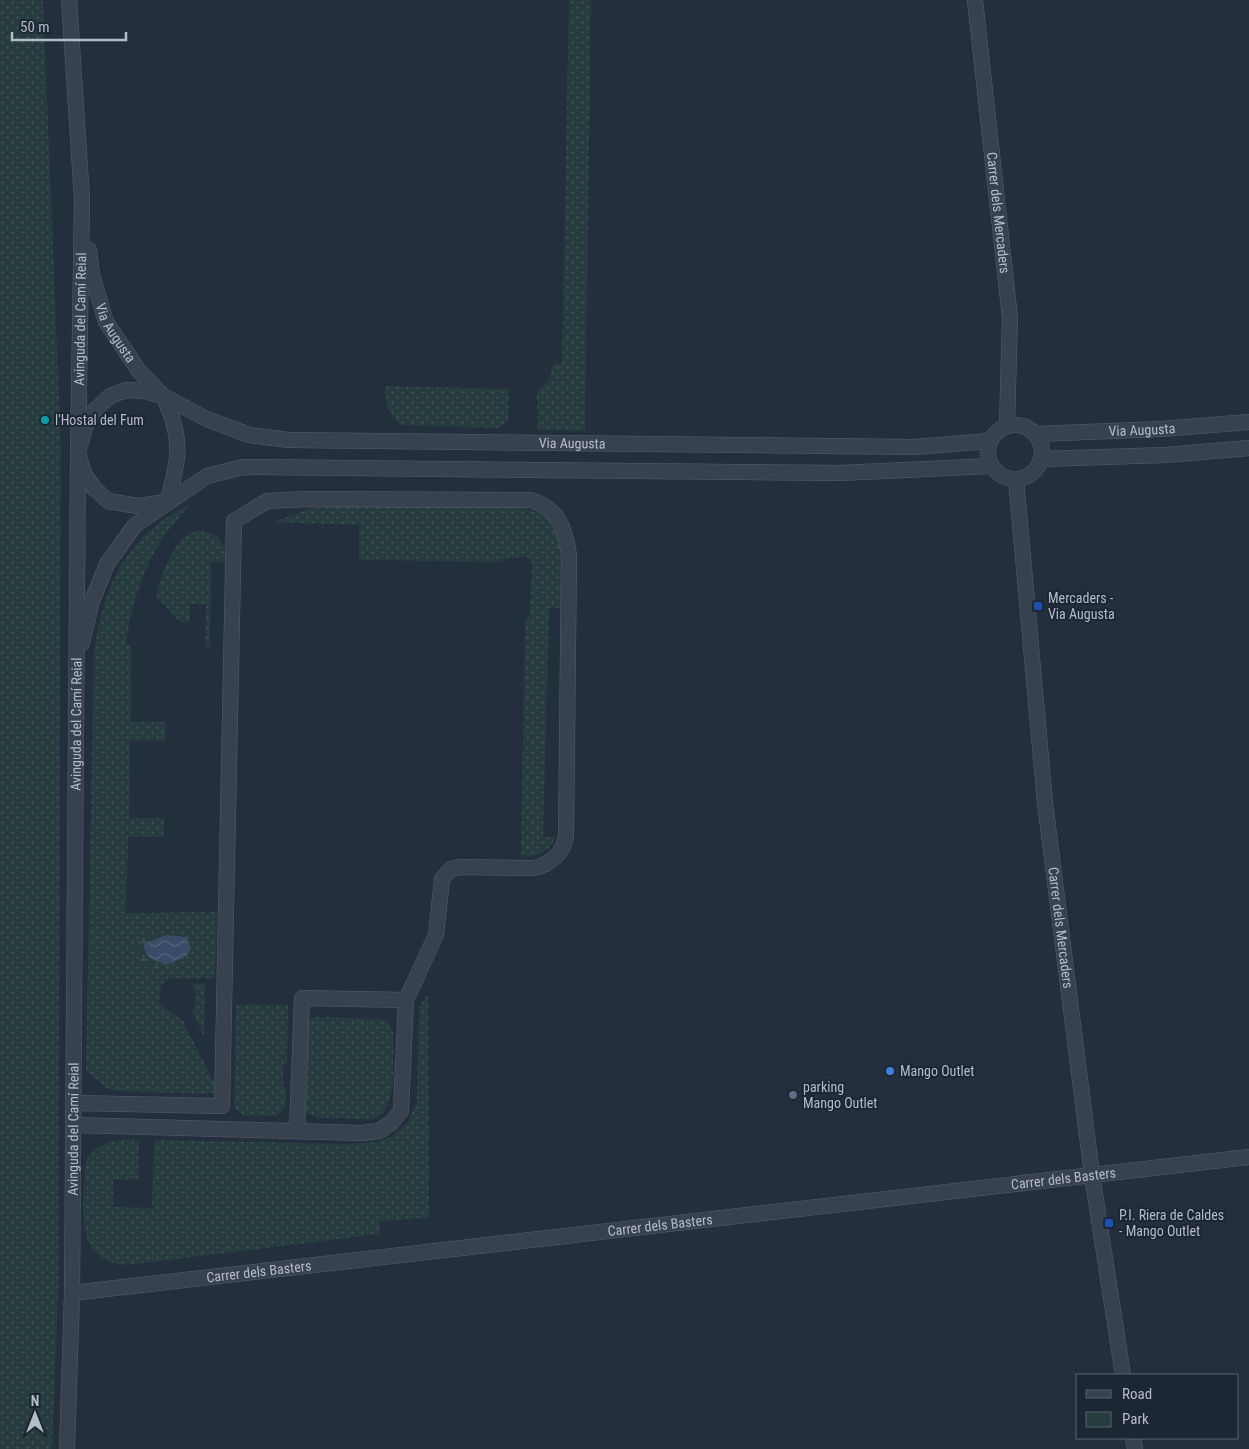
<svg xmlns="http://www.w3.org/2000/svg" width="1249" height="1449" font-family="'Roboto Condensed',sans-serif">
<style>
.green{fill:url(#green-dots);fill-rule:evenodd}
.wetland{fill:url(#wetland-marsh)}
.water{fill:url(#water-waves)}
.lines{fill:none;stroke-linecap:round;stroke-linejoin:round}
.minor-casing{stroke:#565f6c;stroke-width:16}
.minor{stroke:#38414e;stroke-width:15}
.culture-dot{fill:#0f9aa8;stroke:#1d2633;stroke-width:2}
.transit-dot{fill:#1a4fb4;stroke:#1d2633;stroke-width:2}
.shop-dot{fill:#3f7fe0;stroke:#1d2633;stroke-width:2}
.service-dot{fill:#5c6f8a;stroke:#1d2633;stroke-width:2}
.labels{text-anchor:middle;stroke-width:4;stroke-linejoin:round;paint-order:stroke}
.street-label{font-size:14px;fill:#b4bcc9;stroke:#1d2633}
.poi-label{font-size:14px;fill:#b4bcc9;stroke:#1d2633;text-anchor:start}
</style>
<defs>
<pattern id="green-dots" width="8" height="8" patternUnits="userSpaceOnUse" patternTransform="scale(1.25)"><rect width="8" height="8" fill="#263c3f"/><path d="M2 2h.1M6 6h.1" fill="none" stroke="#435659" stroke-width="1.8" stroke-linecap="round"/></pattern>
<pattern id="wetland-marsh" width="20" height="14" patternUnits="userSpaceOnUse" patternTransform="scale(1.25)"><rect width="20" height="14" fill="#263c3f"/><path d="M1 5h8M5 5V1M11 12h8M15 12V8" fill="none" stroke="#435659"/></pattern>
<pattern id="water-waves" width="16" height="10" patternUnits="userSpaceOnUse" patternTransform="scale(1.25)"><rect width="16" height="10" fill="#394c67"/><path d="M0 5q4-4 8 0t8 0" fill="none" stroke="#53647b"/></pattern>
</defs>
<rect width="100%" height="100%" fill="#242f3e"/>
<g class="green">
<polygon points="0,0 43,0 61,448 58,1294 52,1449 0,1449"/>
<polygon points="569,0 591,0 585,431 538,430 537,393 549,379 553,364 562,364"/>
<path d="M385 386 509 389 508 421 498 428 401 425C387 413 385 404 385 386Z"/>
<path d="M190 504C181 515 171 526 163 538 144 565 129 612 126 645H131V722H166L165 741H130L129 818H164V837H128L126 913 217 912 215 978H169L161 985 159 1001 162 1006 183 1021 215 1085V1092L210 1094 116 1091 106 1088 86 1071 94 651C104 583 127 536 190 504ZM150 934 186 937V957L151 969 138 942 140 937Z"/>
<path d="M338 505 521 508C572 514 561 570 561 608H549L543 837H556C548 853 538 856 521 857L525 621 530 615 532 563 527 557 505 558 501 562 359 560V525L274 522 309 509Z"/>
<path d="M196 531C217 530 226 542 226 562H211L210 647H205L206 604H190V622H180L156 596C162 574 172 539 196 531Z"/>
<polygon points="192,984 205,984 204,1036 193,1014 196,995"/>
<path d="M428 994 429 1217 379 1222 380 1234 126 1265C70 1261 85 1203 85 1162 97 1142 113 1140 134 1139L139 1143 138 1179 113 1180V1207L152 1208 154 1143 156 1140 346 1144 377 1142 391 1137 407 1124 417 1102 419 1007Z"/>
<polygon points="236,1004 288,1005 287,1063 283,1066 283,1085 286,1088 286,1107 277,1116 244,1116 234,1108"/>
<path d="M315 1017 380 1019 389 1023 393 1032C392 1053 400 1111 374 1118 364 1120 352 1118 342 1118 330 1117 314 1121 306 1111L309 1021Z"/>
</g>
<path class="wetland" d="M150 934 166 935 145 944V954L165 965 151 969C137 964 134 950 140 937Z"/>
<path class="water" d="M166 935 186 937 191 948 186 957 165 965C155 959 143 958 144 944Z"/>
<g class="lines">
<g class="minor-casing">
<g id="minor">
<path id="s1" d="M975 0 1010 318 1007 425"/>
<path id="s2" d="M89 250 92 275 106 322 139 371 163 396 207 419 249 435 288 440 915 447 989 441"/>
<path d="M126 390 144 391 163 396C183 437 180 459 167 502L137 506 108 501 94 488 84 474 78 453 85 427 95 410 110 396Z"/>
<circle cx="1015" cy="452" r="27"/>
<path id="s3" d="M1036 434 1162 429 1249 422"/>
<polyline points="1042,459 1166,455 1249,448"/>
<path id="s4" d="M1016 479 1045 803 1092 1175 1123 1375"/>
<polyline points="82,643 92,601 107,564 135,525 207,476 243,467 840,473 991,466"/>
<path d="M74 1103 222 1106 234 521 267 501 308 499 531 500C559 509 565 529 569 555L566 837C563 853 551 864 534 868L460 867 451 869 442 879 436 935 406 1000"/>
<polyline points="74,1125 362,1133 379,1131 391,1123 401,1111 406,1000 302,998 297,1131"/>
<path id="s5" d="M72 1293 1249 1157"/>
<polyline points="1133,1438 1135,1449"/>
<path id="s6" d="M67 1449 72 1293 78 453 82 199 69 0"/>
</g>
</g>
<use href="#minor" class="minor"/>
</g>
<circle class="culture-dot" cx="45" cy="420" r="5"/>
<g class="transit-dot">
<rect x="1033" y="601" width="10" height="10" rx="2.5"/>
<rect x="1104" y="1218" width="10" height="10" rx="2.5"/>
</g>
<circle class="shop-dot" cx="890" cy="1071" r="5"/>
<circle class="service-dot" cx="793" cy="1095" r="5"/>
<g class="labels">
<g class="street-label">
<text dy="5" stroke="none"><textPath href="#s1" startOffset="214">Carrer dels Mercaders</textPath></text>
<text dy="5" stroke="none"><textPath href="#s6" startOffset="1130">Avinguda del Camí Reial</textPath></text>
<text dy="5" stroke="none"><textPath href="#s2" startOffset="88">Via Augusta</textPath></text>
<text dy="5" stroke="none"><textPath href="#s3" startOffset="106">Via Augusta</textPath></text>
<text dy="5" stroke="none"><textPath href="#s2" startOffset="586">Via Augusta</textPath></text>
<text dy="5" stroke="none"><textPath href="#s6" startOffset="725">Avinguda del Camí Reial</textPath></text>
<text dy="5" stroke="none"><textPath href="#s4" startOffset="451">Carrer dels Mercaders</textPath></text>
<text dy="5" stroke="none"><textPath href="#s6" startOffset="320">Avinguda del Camí Reial</textPath></text>
<text dy="5" stroke="none"><textPath href="#s5" startOffset="998">Carrer dels Basters</textPath></text>
<text dy="5" stroke="none"><textPath href="#s5" startOffset="592">Carrer dels Basters</textPath></text>
<text dy="5" stroke="none"><textPath href="#s5" startOffset="188">Carrer dels Basters</textPath></text>
</g>
<g class="poi-label">
<text x="55" y="425">l'Hostal del Fum</text>
<text x="1048" y="603">Mercaders -<tspan x="1048" dy="16">Via Augusta</tspan></text>
<text x="900" y="1076">Mango Outlet</text>
<text x="803" y="1092">parking<tspan x="803" dy="16">Mango Outlet</tspan></text>
<text x="1119" y="1220">P.I. Riera de Caldes<tspan x="1119" dy="16">- Mango Outlet</tspan></text>
</g>
</g>
<rect x="1076" y="1374" width="162" height="65" fill="#1d2633" stroke="#59626f"/>
<rect x="1086" y="1390" width="25" height="8" fill="#38414e" stroke="#59626f"/>
<text x="1122" y="1399" font-size="15" fill="#b4bcc9">Road</text>
<rect x="1086" y="1412" width="25" height="15" fill="#263c3f" stroke="#59626f"/>
<text x="1122" y="1424" font-size="15" fill="#b4bcc9">Park</text>
<g transform="translate(35 1414)" stroke="#1d2633" stroke-width="4" paint-order="stroke">
<path d="M0-4L9 19L0 12L-9 19Z" fill="#b4bcc9"/>
<text y="-8" font-size="14" font-weight="bold" text-anchor="middle" fill="#b4bcc9">N</text>
</g>
<path d="M12 32v8h114v-8" fill="none" stroke="#b4bcc9" stroke-width="2.5"/>
<text x="20" y="32" font-size="15" fill="#b4bcc9" stroke="#1d2633" stroke-width="4" paint-order="stroke">50 m</text>
</svg>
